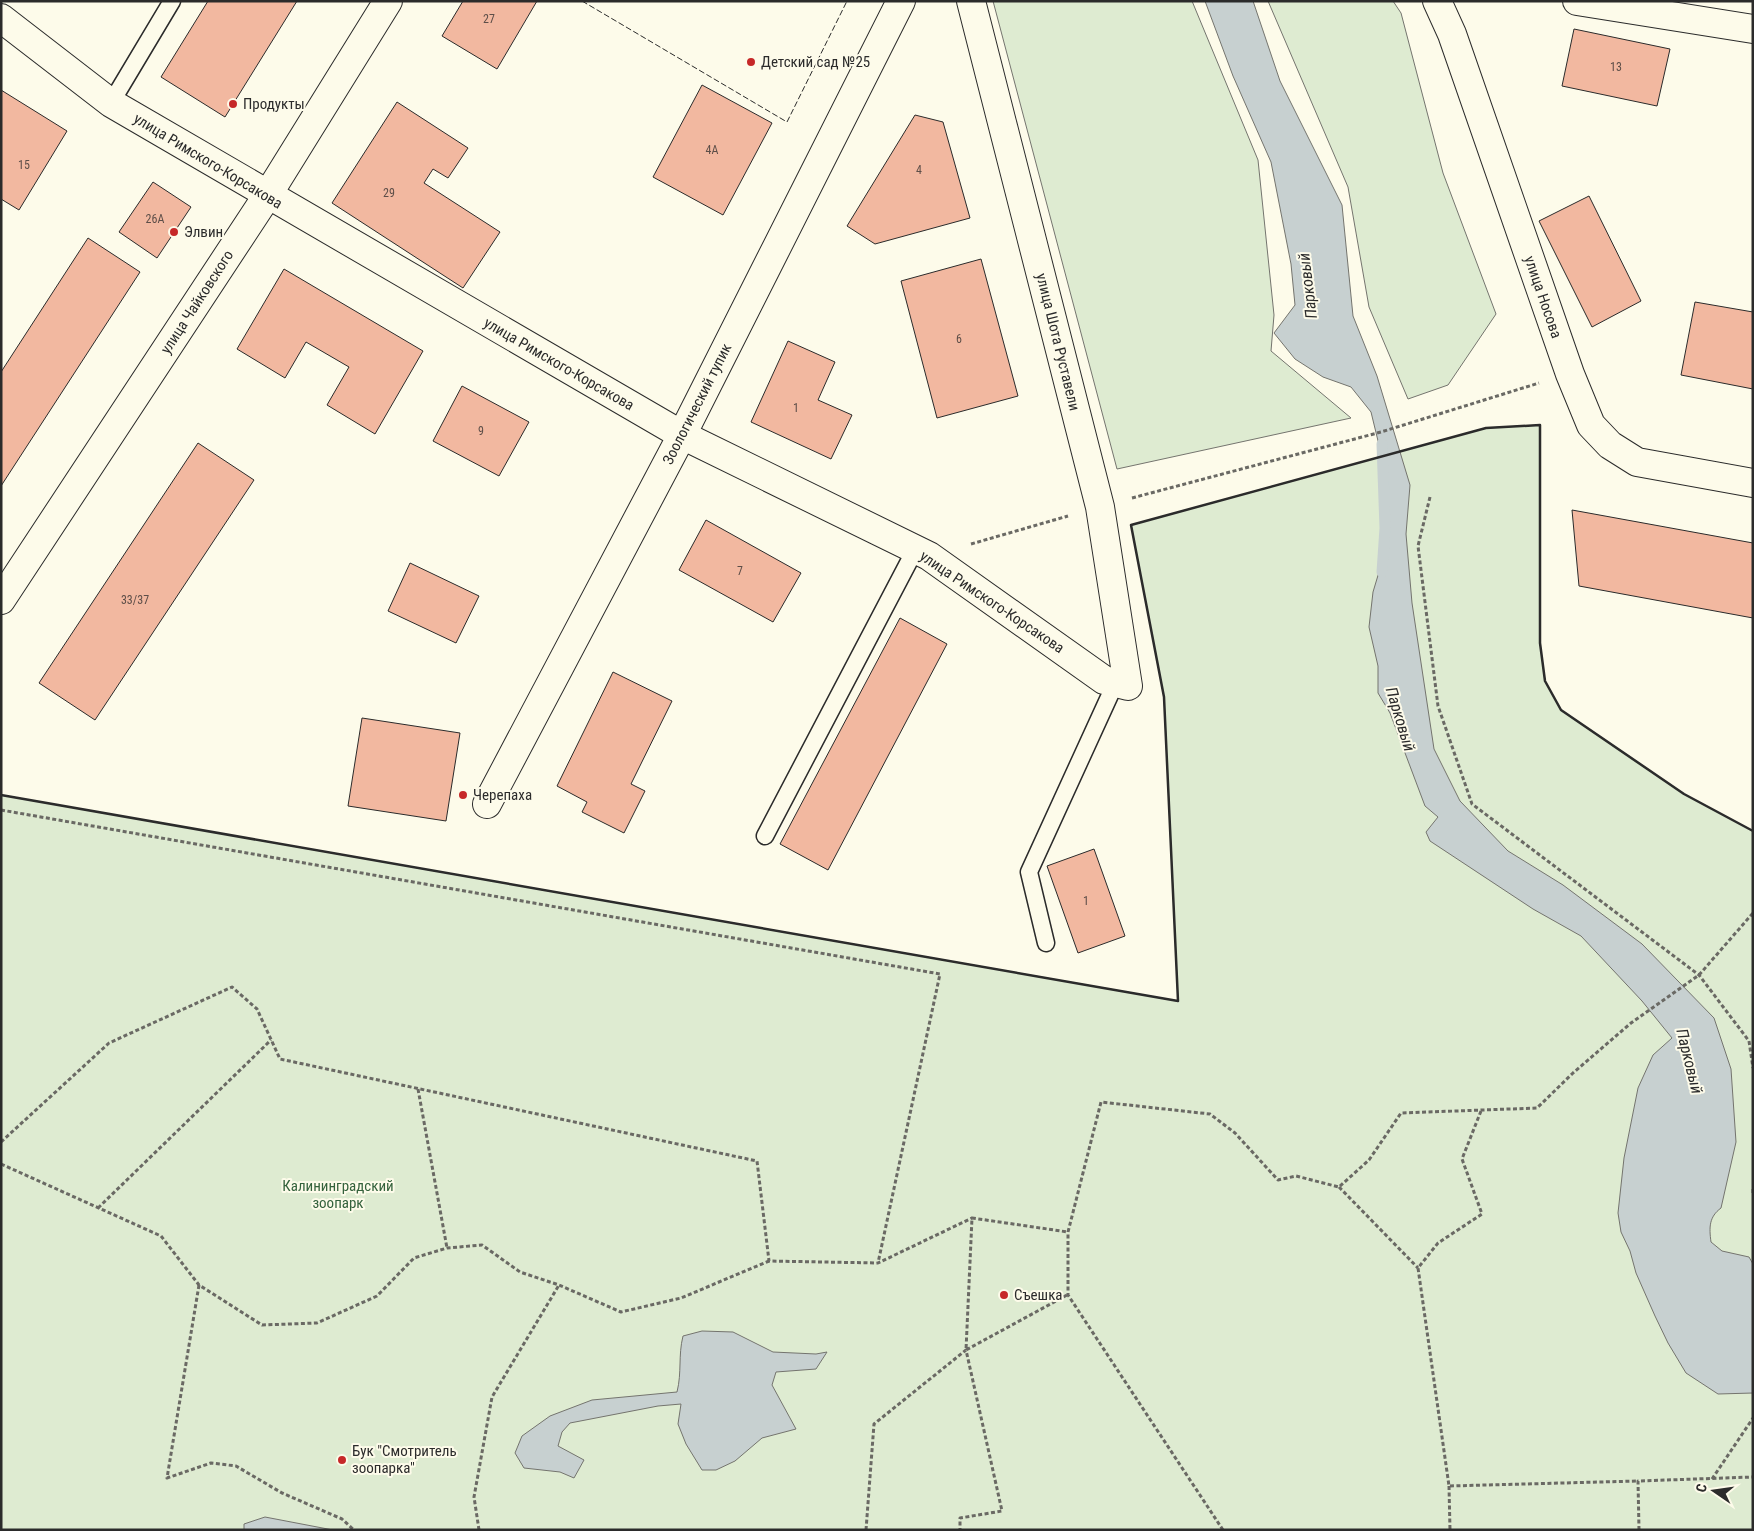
<svg xmlns="http://www.w3.org/2000/svg" width="1754" height="1531" font-family="'Roboto Condensed',sans-serif">
<style>
.green{fill:#deebd1;stroke:#74746e}
.water{fill:#c7d0d0;stroke:#74746e}
.lines{fill:none;stroke-linecap:round;stroke-linejoin:round}
.stream{stroke:#c7d0d0;stroke-width:11}
.building{fill:#f2b8a0;stroke:#2b2b2b}
.service-casing{stroke:#2b2b2b;stroke-width:19}
.minor-casing{stroke:#2b2b2b;stroke-width:30}
.tertiary-casing{stroke:#2b2b2b;stroke-width:30}
.path{stroke:#6a6964;stroke-width:3;stroke-dasharray:4 2.5;stroke-linecap:butt}
.service{stroke:#fdfbea;stroke-width:16}
.minor{stroke:#fdfbea;stroke-width:28}
.tertiary{stroke:#fdfbea;stroke-width:28}
.fence{stroke:#2b2b2b;stroke-width:1;stroke-dasharray:6 2.5;stroke-linecap:butt}
.wall{stroke:#2b2b2b;stroke-width:2.5}
.poi-dot{fill:#c62828;stroke:#fdfbea;stroke-width:2}
.labels{text-anchor:middle;stroke-width:4;stroke-linejoin:round;paint-order:stroke}
.number-label{font-size:12px;fill:#5d4e48}
.poi-label{font-size:15px;fill:#2b2b2b;stroke:#fdfbea;text-anchor:start}
.street-label{font-size:15px;fill:#2b2b2b;stroke:#fdfbea}
.park-label{font-size:15px;fill:#34623c;stroke:#fdfbea}
.water-label{font-size:16px;font-style:italic;fill:#2b2b2b;stroke:#fdfbea}
</style>
<rect width="100%" height="100%" fill="#fdfbea"/>
<g class="green">
<polygon points="993,1 1192,1 1258,160 1274,315 1271,351 1351,418 1117,469"/>
<polygon points="1268,1 1393,1 1401,13 1443,173 1496,314 1448,385 1408,399 1369,307 1348,187"/>
<polygon points="1540,425 1540,643 1545,681 1561,710 1684,794 1753,831 1753,1530 1,1530 1,795 1178,1001 1164,697 1131,525 1486,428"/>
</g>
<g class="water">
<path d="M1205 1H1253L1280 81 1342 205 1353 316 1377 376 1410 485 1406 534 1412 603 1434 749 1460 801 1508 851 1563 885 1642 944 1714 1018 1731 1069 1736 1142 1721 1208C1709 1217 1709 1227 1711 1242L1722 1251 1749 1257 1753 1264V1393L1718 1394 1686 1373 1668 1343 1655 1316 1636 1273 1630 1251 1621 1232 1618 1213 1624 1158 1638 1088 1653 1055 1672 1038 1642 1001 1581 936 1533 909 1430 841 1426 832 1438 817 1425 806 1390 713 1378 693V666L1369 627 1373 592 1388 542V510L1387 478 1371 412 1351 387 1323 377 1295 359 1274 333 1295 305 1291 264 1271 162 1233 76Z"/>
<path d="M702 1331 733 1332 773 1352 816 1354 827 1352 816 1369 776 1372 772 1385 796 1429 762 1438 735 1461 716 1470H702L686 1444 678 1424 681 1404 658 1406 570 1423 562 1432 558 1446 584 1460 574 1478 560 1472 524 1468 515 1453 522 1436 550 1416 592 1400 677 1392C682 1372 678 1356 683 1336Z"/>
<polygon points="265,1517 333,1530 244,1530 244,1524"/>
</g>
<g class="lines">
<polyline class="stream" points="1382,444 1385,528 1382,572"/>
</g>
<g class="building">
<polygon points="208,1 297,1 225,117 161,77"/>
<polygon points="463,1 537,1 497,69 442,36"/>
<polygon points="1574,29 1670,49 1657,106 1562,86"/>
<polygon points="702,85 772,123 723,215 653,177"/>
<polygon points="1,90 67,131 19,210 1,199"/>
<polygon points="397,102 468,148 448,178 433,169 424,183 500,232 463,288 332,203"/>
<polygon points="915,115 943,122 970,218 875,244 847,226"/>
<polygon points="153,182 191,207 157,258 119,232"/>
<polygon points="1589,196 1641,301 1592,327 1539,221"/>
<polygon points="88,238 140,272 1,486 1,372"/>
<polygon points="981,259 1018,396 937,418 901,281"/>
<polygon points="284,269 423,351 375,434 327,405 349,367 306,342 285,378 237,349"/>
<polygon points="1695,302 1753,312 1753,389 1681,375"/>
<polygon points="788,341 835,362 818,400 852,415 831,459 751,422"/>
<polygon points="462,386 529,422 499,476 433,441"/>
<polygon points="198,443 254,480 95,720 39,683"/>
<polygon points="1572,510 1753,543 1753,618 1579,586"/>
<polygon points="706,520 801,573 773,622 679,570"/>
<polygon points="410,563 479,596 456,643 388,611"/>
<polygon points="900,618 947,644 828,870 780,844"/>
<polygon points="613,672 672,701 631,784 645,791 624,833 582,812 587,802 557,786"/>
<polygon points="362,718 460,733 446,821 348,806"/>
<polygon points="1094,849 1125,936 1078,953 1047,866"/>
</g>
<g class="lines">
<g class="service-casing">
<g id="service">
<polyline points="111,103 172,1"/>
<polyline points="765,836 915,550"/>
<polyline points="1046,943 1029,872 1115,684"/>
</g>
</g>
<g class="minor-casing">
<g id="minor">
<polyline points="1437,1 1452,34 1570,374 1591,425 1610,445 1637,462 1753,483"/>
<polyline points="1577,1 1753,29"/>
<polyline points="1,18 111,103 682,435 929,556 1104,680 1128,686 1100,507 971,1"/>
<polyline points="487,804 682,435 901,1"/>
</g>
</g>
<g class="tertiary-casing">
<polyline id="tertiary" points="1,600 267,196 388,1"/>
</g>
<g class="path">
<polyline points="1430,497 1418,546 1438,706 1472,804 1699,975 1749,1041 1753,1068"/>
<polyline points="1132,498 1381,432 1539,383"/>
<polyline points="971,544 1068,516"/>
<polyline points="1,810 940,974 878,1263"/>
<polyline points="418,1089 447,1248"/>
<polyline points="1481,1111 1462,1159 1482,1214 1438,1243 1418,1268 1449,1486 1638,1481"/>
<polyline points="1,1142 109,1043 232,987 257,1009 280,1059 757,1161 769,1261 878,1263 972,1218"/>
<polyline points="1,1164 161,1236 199,1285 262,1325 317,1323 377,1296 414,1258 447,1248 482,1245 520,1272 559,1285 621,1312 681,1298 769,1261"/>
<polyline points="1339,1187 1418,1268"/>
<polyline points="1753,1189 1753,1194"/>
<polyline points="98,1208 271,1040"/>
<polyline points="199,1285 167,1478 211,1463 236,1466 282,1493 342,1519 354,1530"/>
<polyline points="1067,1295 966,1350 972,1218 1068,1232"/>
<polyline points="1712,1479 1753,1418"/>
<polyline points="1449,1486 1450,1530"/>
<polyline points="479,1530 474,1497 492,1397 559,1285"/>
<polyline points="866,1530 874,1424 966,1350 1002,1511 960,1518 960,1530"/>
<polyline points="1223,1530 1068,1295 1068,1232 1101,1102 1210,1114 1235,1133 1278,1180 1296,1176 1339,1187 1369,1160 1401,1113 1537,1108 1573,1073 1631,1023 1699,975 1753,913"/>
<polyline points="1639,1530 1638,1481 1753,1477"/>
</g>
<use href="#service" class="service"/>
<use href="#minor" class="minor"/>
<use href="#tertiary" class="tertiary"/>
<polyline class="fence" points="582,1 787,122 847,1"/>
<polyline class="wall" points="1,795 1178,1001 1164,697 1131,525 1486,428 1540,425 1540,643 1545,681 1561,710 1684,794 1753,831"/>
</g>
<g class="poi-dot">
<circle cx="751" cy="62" r="5"/>
<circle cx="233" cy="104" r="5"/>
<circle cx="174" cy="232" r="5"/>
<circle cx="463" cy="795" r="5"/>
<circle cx="1004" cy="1295" r="5"/>
<circle cx="342" cy="1460" r="5"/>
</g>
<g class="labels">
<g class="number-label">
<text x="489" y="23">27</text>
<text x="1616" y="71">13</text>
<text x="712" y="154">4А</text>
<text x="24" y="169">15</text>
<text x="919" y="174">4</text>
<text x="389" y="197">29</text>
<text x="155" y="223">26А</text>
<text x="959" y="343">6</text>
<text x="796" y="412">1</text>
<text x="481" y="435">9</text>
<text x="740" y="575">7</text>
<text x="135" y="604">33/37</text>
<text x="1086" y="905">1</text>
</g>
<g class="poi-label">
<text x="761" y="67">Детский сад №25</text>
<text x="243" y="109">Продукты</text>
<text x="184" y="237">Элвин</text>
<text x="473" y="800">Черепаха</text>
<text x="1014" y="1300">Съешка</text>
<text x="352" y="1456">Бук "Смотритель<tspan x="352" dy="17">зоопарка"</tspan></text>
</g>
<g class="street-label">
<text transform="translate(208 161) rotate(31)" y="5">улица Римского-Корсакова</text>
<text transform="translate(1543 297) rotate(71)" y="5">улица Носова</text>
<text transform="translate(197 302) rotate(-57)" y="5">улица Чайковского</text>
<text transform="translate(1058 342) rotate(76)" y="5">улица Шота Руставели</text>
<text transform="translate(559 364) rotate(30)" y="5">улица Римского-Корсакова</text>
<text transform="translate(697 404) rotate(-63)" y="5">Зоологический тупик</text>
<text transform="translate(992 602) rotate(34)" y="5">улица Римского-Корсакова</text>
</g>
<g class="park-label">
<text x="338" y="1191">Калининградский<tspan x="338" dy="17">зоопарк</tspan></text>
</g>
<g class="water-label">
<text transform="translate(1307 286) rotate(-97)" y="6">Парковый</text>
<text transform="translate(1401 719) rotate(73)" y="6">Парковый</text>
<text transform="translate(1690 1061) rotate(76)" y="6">Парковый</text>
</g>
</g>
<rect width="1754" height="1531" fill="none" stroke="#2b2b2b" stroke-width="5"/>
<g transform="translate(1714 1491) rotate(283)" stroke="#fdfbea" stroke-width="4" paint-order="stroke">
<path d="M0-4L9 19L0 12L-9 19Z" fill="#2b2b2b"/>
<text y="-8" font-size="14" font-weight="bold" text-anchor="middle" fill="#2b2b2b">С</text>
</g>
</svg>
